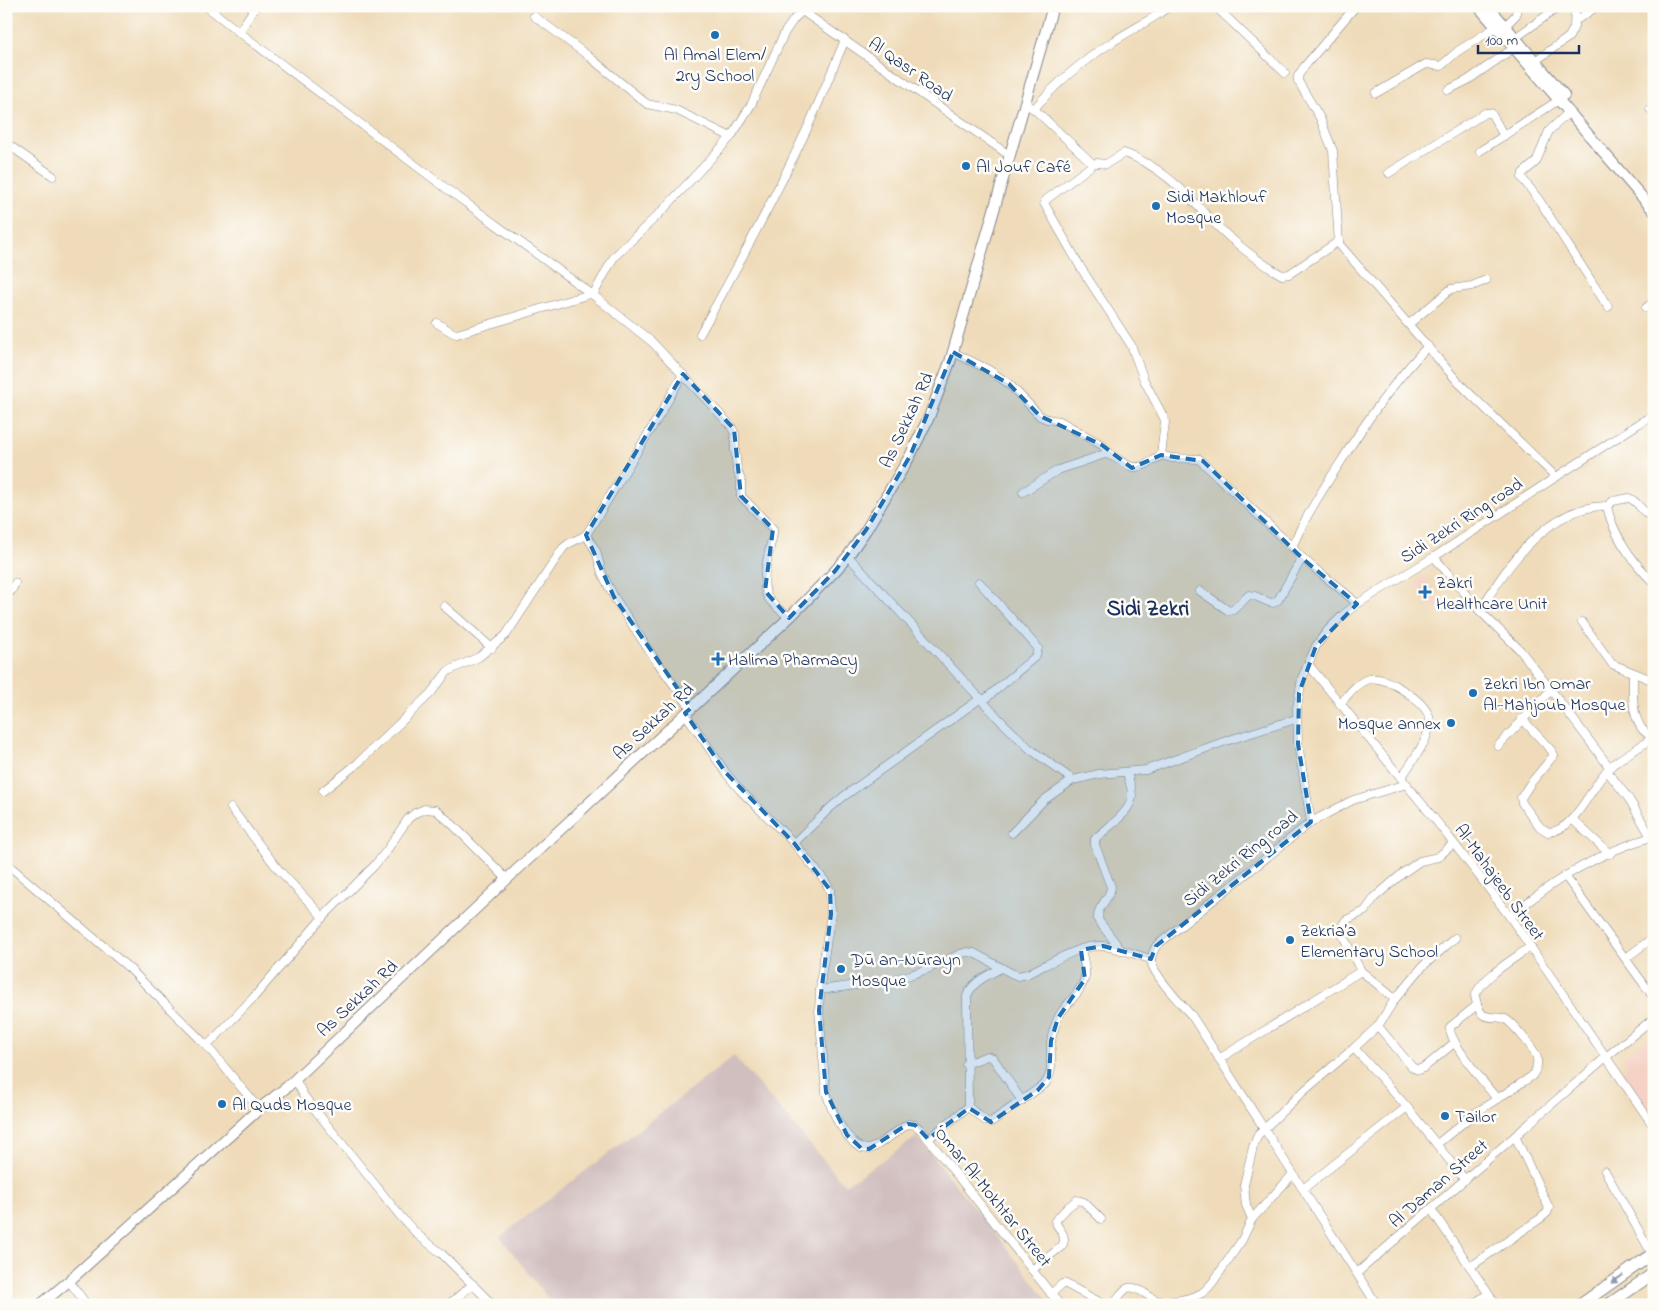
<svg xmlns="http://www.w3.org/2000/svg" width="1660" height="1311" font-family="'Indie Flower',sans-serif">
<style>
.built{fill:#f6d1c6}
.industrial{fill:#d1bfbf}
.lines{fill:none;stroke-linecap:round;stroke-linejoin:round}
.minor-casing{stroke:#85858c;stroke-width:9}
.major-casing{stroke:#85858c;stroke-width:12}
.highway-casing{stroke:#85858c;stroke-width:13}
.minor{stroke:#fff;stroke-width:8}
.major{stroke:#fff;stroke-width:10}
.highway{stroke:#fff;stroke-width:11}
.oneway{fill:#8d97ae}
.marked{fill:#1f6fb2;fill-opacity:0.2;stroke:#1f6fb2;stroke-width:4;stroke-dasharray:10 6;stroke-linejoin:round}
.poi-dot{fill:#1f6fb2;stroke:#fdfcf7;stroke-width:2}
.labels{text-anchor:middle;stroke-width:5;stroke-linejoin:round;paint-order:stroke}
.poi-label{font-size:18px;fill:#1b2f5e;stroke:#fdfcf7;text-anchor:start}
.street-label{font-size:18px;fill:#1b2f5e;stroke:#fdfcf7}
.district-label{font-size:22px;font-weight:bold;fill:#1b2f5e;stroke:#fdfcf7}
</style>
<rect width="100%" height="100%" fill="#fdfcf7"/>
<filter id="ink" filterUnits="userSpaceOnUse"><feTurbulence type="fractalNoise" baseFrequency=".02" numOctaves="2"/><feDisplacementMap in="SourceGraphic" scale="10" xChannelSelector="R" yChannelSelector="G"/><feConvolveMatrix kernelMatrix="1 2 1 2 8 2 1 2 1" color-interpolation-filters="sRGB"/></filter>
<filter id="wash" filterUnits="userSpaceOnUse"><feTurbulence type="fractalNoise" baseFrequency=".0096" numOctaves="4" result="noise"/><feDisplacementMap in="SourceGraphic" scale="20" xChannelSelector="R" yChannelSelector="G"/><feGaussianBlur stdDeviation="1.12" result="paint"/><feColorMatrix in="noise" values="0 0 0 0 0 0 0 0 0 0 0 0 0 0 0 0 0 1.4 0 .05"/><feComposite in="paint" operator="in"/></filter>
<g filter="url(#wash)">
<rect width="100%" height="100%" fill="#efdbb9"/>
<g class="built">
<polygon points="1424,576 1426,579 1428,578 1430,579 1427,581 1430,585 1427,588 1432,595 1436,596 1441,602 1446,599 1451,606 1446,610 1442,605 1435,610 1415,583"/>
<polygon points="1654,1032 1654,1115 1621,1072 1628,1067 1623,1059"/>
</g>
<polygon class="industrial" points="734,1056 845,1185 917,1137 1052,1305 553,1305 500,1237"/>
</g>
<g filter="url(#ink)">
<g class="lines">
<g class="minor-casing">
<g id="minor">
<polyline points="206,6 239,32 256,6"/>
<polyline points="795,6 1009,155"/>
<polyline points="1215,6 1285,73"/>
<polyline points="1356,6 1304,67 1298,76 1298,81 1320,118 1333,151 1339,244 1459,383 1556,477"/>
<polyline points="534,16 587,55 647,104 676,110 731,137"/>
<polyline points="1575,21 1598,6"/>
<polyline points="1505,26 1516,15 1517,6"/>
<polyline points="239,32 447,189 593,295 614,257 663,210 731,137 751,105 785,32 794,19 807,6"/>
<polyline points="1515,38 1560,6"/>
<polyline points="1535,61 1569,37 1574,27 1575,6"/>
<polyline points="1448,90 1468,80 1514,48"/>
<polyline points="1376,93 1426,64 1441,66 1458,51 1496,27"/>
<polyline points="1024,103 1034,109 1091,162 1091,166 1047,199 1044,203 1081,268 1131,345 1144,380 1164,418 1165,422 1161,455"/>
<path d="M1034 109C1056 83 1084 60 1114 41 1132 29 1152 20 1170 6"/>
<polyline points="1650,109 1654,112"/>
<polyline points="1569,112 1549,131 1536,162 1523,173 1522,178 1539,200 1608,307"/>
<polyline points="6,143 53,176"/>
<polyline points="1480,151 1559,100"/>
<path d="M1092 164 1097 163 1106 164 1124 153C1162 166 1185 193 1212 221 1231 240 1258 262 1282 275L1289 274 1339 241"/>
<polyline points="1389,173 1485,113 1491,113 1504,136"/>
<path d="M593 295 652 342 731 426 735 434V450L737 469 741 481V496L773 529V534C770 550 758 585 769 599 774 606 783 612 789 617"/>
<polyline points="1646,308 1654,301"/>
<polyline points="437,323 453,333 457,334 590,294"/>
<polyline points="1409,324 1451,289 1472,286 1486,280"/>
<path d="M700 334C737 268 773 201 806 131 820 101 832 70 845 40"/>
<polyline points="953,352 989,370 1009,384 1040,416 1047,419 1060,421 1102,445 1112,456"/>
<path d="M1023 492 1058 470 1105 454C1123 457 1127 474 1147 464 1152 461 1157 459 1161 455L1171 458 1199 459 1292 547C1309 568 1337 583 1357 604"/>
<path d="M1607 506C1613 536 1633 562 1654 583"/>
<polyline points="586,535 596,551 602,573 614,597 652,655 691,708"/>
<path d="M1292 547C1305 517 1322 490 1340 463 1366 421 1393 382 1428 346"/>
<polyline points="848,556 1000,720 1030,749 1073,780"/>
<polyline points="1434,557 1480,611 1520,650 1551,690 1498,746"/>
<polyline points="979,582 1038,648 1036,656 983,701"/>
<path d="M1200 591 1229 611 1233 610 1249 595C1258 595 1264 602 1273 603L1278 600 1302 558"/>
<polyline points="6,596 12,590 15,583"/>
<polyline points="444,606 492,648"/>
<path d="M1480 611C1506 566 1549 505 1607 506L1613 501 1629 498C1640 502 1642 515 1654 517"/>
<polyline points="1582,622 1612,664 1654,681"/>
<polyline points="1308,664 1437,822 1483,881 1510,917 1654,1127"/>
<path d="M1633 673C1633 691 1631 714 1642 729 1646 733 1651 736 1654 741"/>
<polyline points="1551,690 1610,768"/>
<path d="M1340 704C1348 695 1357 682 1369 679 1386 675 1423 700 1429 716 1430 719 1430 724 1429 727 1427 743 1410 764 1401 778"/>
<polyline points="685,713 726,773 740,790 794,843 825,881 830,890 831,914 821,977 819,1010 826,1092 831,1107 838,1122 847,1135 855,1144 861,1148 869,1149 876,1146 908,1124 915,1125 921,1130 1060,1305"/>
<path d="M1522 719 1551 750 1554 755 1530 784 1521 798 1522 803 1540 827 1548 832C1575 832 1592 784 1610 767 1623 755 1641 748 1654 736"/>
<polyline points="1607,771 1629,799 1651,837"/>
<polyline points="323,791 358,763 403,720 430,694 448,671 479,657 506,635 563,548 568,544 586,535 659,416 683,374"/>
<polyline points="231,808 278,869 323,917"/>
<polyline points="1572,819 1610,854"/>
<polyline points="1311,822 1353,800 1407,784"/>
<polyline points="1012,833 1044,800 1073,780 1099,774 1146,770 1226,741 1296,719"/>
<polyline points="794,843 830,808 843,797 981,698"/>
<polyline points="6,863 130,969 207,1046 259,1109"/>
<polyline points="1565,876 1654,998"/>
<path d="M1510 917C1550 882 1599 853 1651 837L1654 838"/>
<path d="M1121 950 1098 920C1096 906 1110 900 1111 887L1095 845V839C1106 828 1131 813 1132 796 1132 789 1129 780 1127 773"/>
<polyline points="1626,958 1654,937"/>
<path d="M820 990 886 981 910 975 930 968 960 954 967 952 974 953 1011 973 1018 976 1027 974C1047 965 1081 944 1102 946 1119 947 1135 955 1151 959"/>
<polyline points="1395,999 1423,966 1455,938"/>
<path d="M1477 1005 1450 1027C1448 1042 1487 1086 1497 1099"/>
<polyline points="1378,1026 1412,1067 1418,1070 1425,1067 1454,1043"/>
<polyline points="207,1046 254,997 323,917 374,866 387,850 408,819 415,813 425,809 436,810 452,824 507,879"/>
<polyline points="1354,1048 1407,1107 1465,1180"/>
<polyline points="1219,1059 1361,971"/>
<polyline points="966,1064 987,1056 993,1058 1022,1101"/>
<polyline points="295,1079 304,1096 401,1217 418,1235 441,1253 493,1305"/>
<path d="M968 1107 986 1121 991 1122 1045 1084C1056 1069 1048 1053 1052 1036 1054 1028 1057 1018 1062 1011 1070 1001 1083 989 1085 976 1086 967 1083 958 1081 950"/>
<path d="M928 1139 968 1107 967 996C973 981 987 976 1001 968"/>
<path d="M1437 1144 1474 1114 1532 1076C1536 1070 1538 1066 1537 1058 1536 1051 1512 1022 1505 1019 1498 1016 1488 1019 1482 1014 1478 1009 1476 1001 1475 996 1482 977 1514 959 1530 947"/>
<polyline points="1605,1171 1652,1254"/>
<polyline points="1303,1189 1407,1107"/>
<polyline points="1431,1209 1496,1305"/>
<polyline points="1252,1219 1293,1174"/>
<polyline points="1470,1267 1541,1218 1547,1213 1549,1208 1515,1136"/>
<path d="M1032 1270 1062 1246C1068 1235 1059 1231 1055 1221L1068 1207 1077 1200 1084 1202 1101 1219"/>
<polyline points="1357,1273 1606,1057 1654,1018"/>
<polyline points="69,1281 87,1305"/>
<polyline points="1051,1294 1062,1284 1066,1284 1105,1305"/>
<polyline points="448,1305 473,1284"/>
<path d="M1112 1305C1117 1300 1122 1290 1128 1288 1137 1285 1148 1297 1156 1300 1168 1304 1191 1299 1202 1293 1206 1290 1210 1286 1213 1282L1242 1240 1252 1219 1246 1205 1244 1185 1253 1147 1258 1135 1298 1096 1354 1048 1378 1026 1395 999 1361 971 1343 936 1341 931 1342 926 1346 920 1365 911 1375 897 1403 873 1420 861 1438 857 1453 844"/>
<path d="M1377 1305 1192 1016C1181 1004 1154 976 1151 961 1151 956 1154 950 1156 946L1311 822 1298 744 1297 708 1302 678 1316 646 1327 631 1343 615 1357 604 1434 557 1556 477 1654 414"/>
<polyline points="1472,1305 1488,1294"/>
</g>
</g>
<g class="major-casing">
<g id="major">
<polyline points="1478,6 1654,211"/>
<polyline points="1488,6 1564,95"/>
<polyline points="40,1305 69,1281 259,1109 287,1087 507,879 792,615 835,571 848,556 866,530 910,456 929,417 950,362 1053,6"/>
</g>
</g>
<g class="highway-casing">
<g id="highway">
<polyline points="1580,1305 1654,1253"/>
<polyline points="1608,1305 1654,1273"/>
</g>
</g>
<use href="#minor" class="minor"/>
<use href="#major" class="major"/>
<use href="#highway" class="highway"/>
</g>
<defs><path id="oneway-solid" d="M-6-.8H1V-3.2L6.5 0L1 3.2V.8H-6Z" transform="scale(1.25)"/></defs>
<use class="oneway" href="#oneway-solid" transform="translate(1617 1279) rotate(145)"/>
</g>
<path class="marked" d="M953 352 1009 384 1040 416 1102 445 1132 468 1161 455 1203 461 1302 558 1357 604 1316 646 1299 693 1298 744 1311 822 1156 946 1151 959 1103 946 1081 950 1085 979 1058 1018 1051 1041 1049 1077 1038 1090 991 1122 969 1108 928 1139 915 1125 908 1124 869 1149 861 1148 847 1135 826 1092 819 1010 831 914 830 890 794 843 726 773 685 713 691 708 614 597 586 535 683 374 734 429 741 496 773 529 765 591 789 618 835 571 866 530 910 456Z"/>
<g class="poi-dot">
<circle cx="715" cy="35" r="5"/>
<circle cx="966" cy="166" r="5"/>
<circle cx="1156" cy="206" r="5"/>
<path d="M1422.5 584.5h5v5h5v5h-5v5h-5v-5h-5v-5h5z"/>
<path d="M715.5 651.5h5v5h5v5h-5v5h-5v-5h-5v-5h5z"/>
<circle cx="1473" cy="693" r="5"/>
<circle cx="1451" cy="723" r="5"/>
<circle cx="1290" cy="940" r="5"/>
<circle cx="841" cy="969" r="5"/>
<circle cx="222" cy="1104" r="5"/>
<circle cx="1445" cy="1116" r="5"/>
</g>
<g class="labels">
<g class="poi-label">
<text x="715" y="60" text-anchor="middle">Al Amal Elem/<tspan x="715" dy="21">2ry School</tspan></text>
<text x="976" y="172">Al Jouf Café</text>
<text x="1166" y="202">Sidi Makhlouf<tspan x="1166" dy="21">Mosque</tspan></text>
<text x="1436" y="588">Zakri<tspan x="1436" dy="21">Healthcare Unit</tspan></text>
<text x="728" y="665">Halima Pharmacy</text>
<text x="1483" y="689">Zekri Ibn Omar<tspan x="1483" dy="21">Al-Mahjoub Mosque</tspan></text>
<text x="1441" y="729" text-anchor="end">Mosque annex</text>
<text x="1300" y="936">Zekria’a<tspan x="1300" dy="21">Elementary School</tspan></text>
<text x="851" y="965">Ḏū an-Nūrayn<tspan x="851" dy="21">Mosque</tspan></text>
<text x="232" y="1110">Al Quds Mosque</text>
<text x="1455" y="1122">Tailor</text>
</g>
<g class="street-label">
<text transform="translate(911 69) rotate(35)" y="6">Al Qasr Road</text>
<text transform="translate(906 420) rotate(-65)" y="6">As Sekkah Rd</text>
<text transform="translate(1461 520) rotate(-33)" y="6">Sidi Zekri Ring road</text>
<text transform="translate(653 721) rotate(-43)" y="6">As Sekkah Rd</text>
<text transform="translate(1240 858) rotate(-39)" y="6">Sidi Zekri Ring road</text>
<text transform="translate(1500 882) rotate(54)" y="6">Al-Mahajeeb Street</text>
<text transform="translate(357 998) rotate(-43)" y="6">As Sekkah Rd</text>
<text transform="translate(1438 1183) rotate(-41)" y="6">Al Daman Street</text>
<text transform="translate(993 1196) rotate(51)" y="6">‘Omar Al-Mokhtar Street</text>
</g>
<g class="district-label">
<text x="1148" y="615">Sidi Zekri</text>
</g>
</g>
<rect width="1660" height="1311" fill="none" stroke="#fdfcf7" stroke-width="25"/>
<path d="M1478 45v8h101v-8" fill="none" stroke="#1b2f5e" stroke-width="2.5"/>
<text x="1485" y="45" font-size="15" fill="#1b2f5e" stroke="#fdfcf7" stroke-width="4" paint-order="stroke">100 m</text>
</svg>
